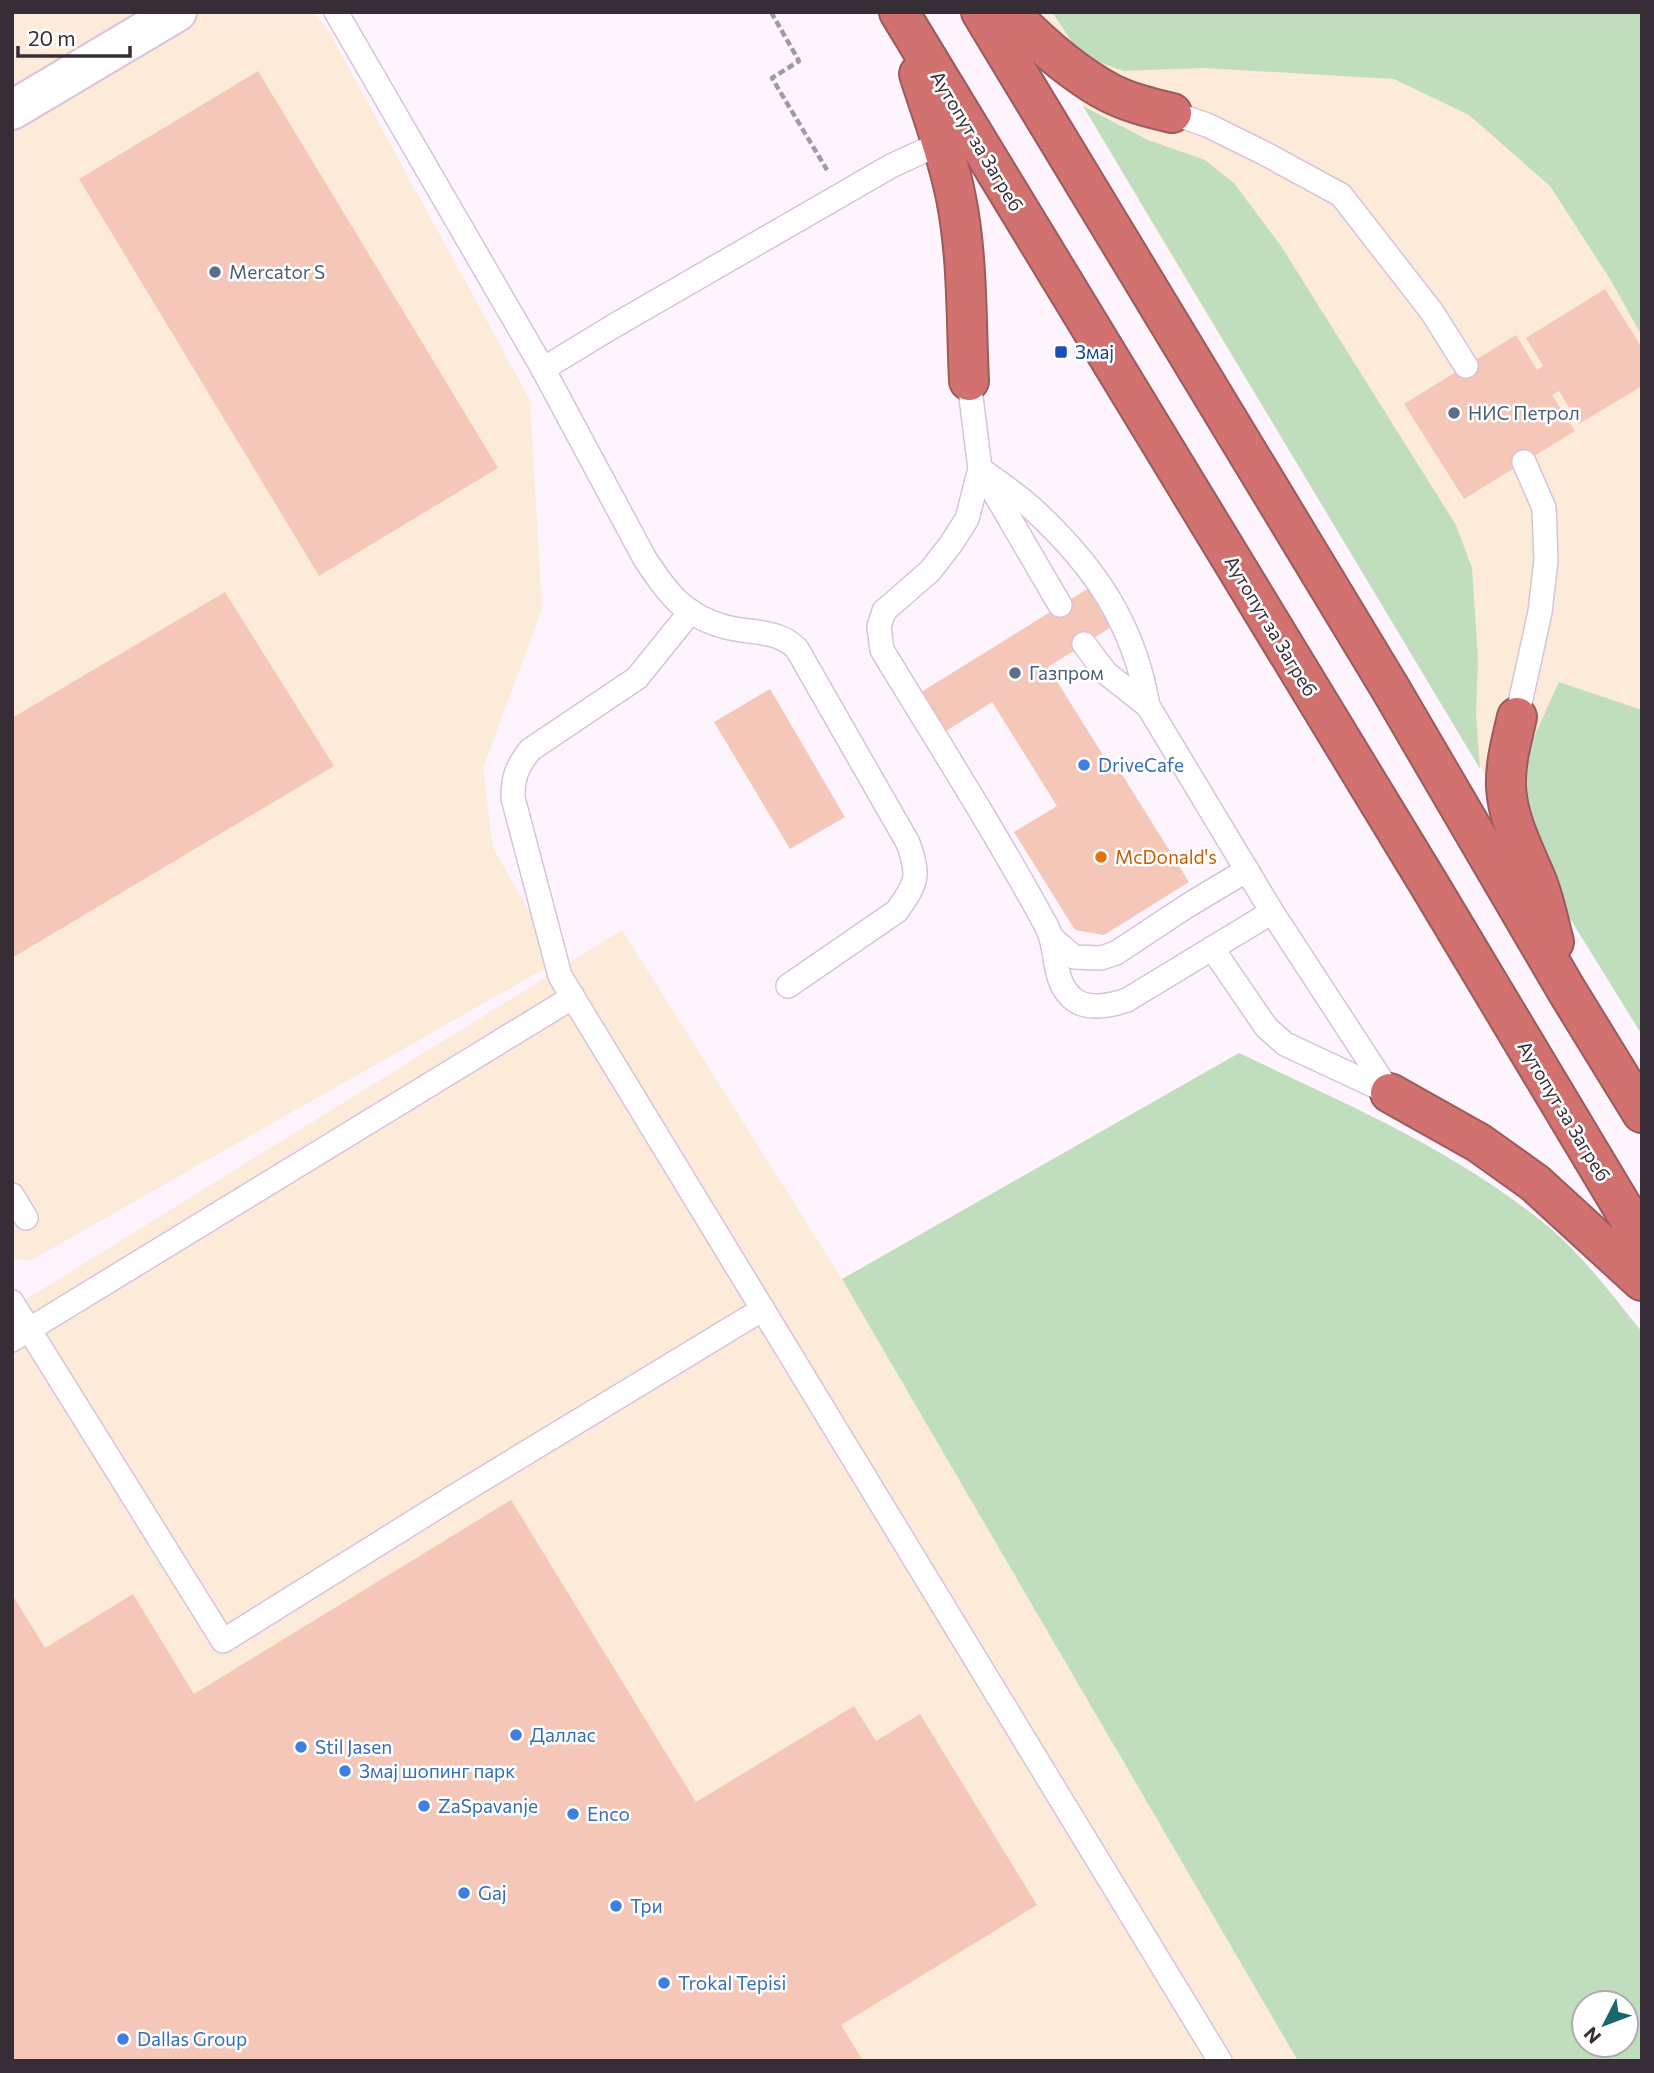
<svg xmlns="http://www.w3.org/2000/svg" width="1654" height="2073" font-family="Commissioner,sans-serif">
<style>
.commercial{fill:#fcebd9}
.green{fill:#c0debd;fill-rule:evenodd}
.building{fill:#f5c7b8}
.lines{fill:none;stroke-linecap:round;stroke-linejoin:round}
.lane-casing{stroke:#d9c2da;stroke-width:26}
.street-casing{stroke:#d9c2da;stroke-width:42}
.highway-casing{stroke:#9b5a5c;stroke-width:42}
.path{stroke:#a299a2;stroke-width:4.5;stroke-dasharray:7 3.5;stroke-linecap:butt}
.lane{stroke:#fff;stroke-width:23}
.street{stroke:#fff;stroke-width:38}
.highway{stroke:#d27270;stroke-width:38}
.service-dot{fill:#5c6f8a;stroke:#fff;stroke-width:2.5}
.transit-dot{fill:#1a4fb4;stroke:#fff;stroke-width:2.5}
.shop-dot{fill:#3f7fe0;stroke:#fff;stroke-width:2.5}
.food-dot{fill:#e8710a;stroke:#fff;stroke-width:2.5}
.labels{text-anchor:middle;stroke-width:5;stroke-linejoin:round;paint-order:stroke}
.street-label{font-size:19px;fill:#362d36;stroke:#fff}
.service-label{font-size:19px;fill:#4e5e75;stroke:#fff;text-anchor:start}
.transit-label{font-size:19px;fill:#164399;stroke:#fff;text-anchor:start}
.shop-label{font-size:19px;fill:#366cbe;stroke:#fff;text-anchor:start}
.food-label{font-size:19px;fill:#c56008;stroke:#fff;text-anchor:start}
</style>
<rect width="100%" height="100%" fill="#fef4fe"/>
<g class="commercial">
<polygon points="12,12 312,12 327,28 530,400 542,609 483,768 493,848 558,961 30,1261 12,1258"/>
<polygon points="1028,12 1642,12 1642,1035 1162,240"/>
<polygon points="622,930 842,1279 1298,2061 12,2061 12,1308"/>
</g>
<g class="green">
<polygon points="1052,12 1642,12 1642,336 1610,279 1550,186 1469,115 1394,79 1203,68 1123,71 1081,55"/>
<polygon points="1083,106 1148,140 1205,160 1234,183 1281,246 1456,525 1472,568 1478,659 1476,715 1480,769"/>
<polygon points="1559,682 1642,710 1642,1035 1532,857 1518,784 1533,739"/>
<path d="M1239 1053C1348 1105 1456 1150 1550 1228 1585 1258 1613 1296 1642 1332V2061H1298L842 1279ZM1626 2003V2045H1584V2003Z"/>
</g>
<g class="building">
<polygon points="258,71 498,468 319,576 79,179"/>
<polygon points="1605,289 1642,348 1642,386 1579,424 1559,391 1552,395 1575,431 1464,499 1404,404 1516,335 1537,370 1543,366 1526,338"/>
<polygon points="1092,586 1116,624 1048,667 1113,771 1118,768 1189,882 1104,935 1075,930 1014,832 1057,806 992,702 943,733 918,694"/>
<polygon points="225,592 334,766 12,958 12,718"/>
<polygon points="770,689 845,817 790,849 714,722"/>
<polygon points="511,1500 696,1802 854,1706 876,1741 920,1714 1037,1905 841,2025 863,2061 12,2061 12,1594 45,1648 133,1594 194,1694"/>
</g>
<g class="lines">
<g class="lane-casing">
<g id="lane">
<path d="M336 12 543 369 645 559C668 594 684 616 726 627 752 634 778 629 797 649L908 843C920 877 917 882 897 911L788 986"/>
<polyline points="1172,113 1207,125 1262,152 1341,195 1432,312 1466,366"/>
<polyline points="543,369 612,327 891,166 941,143"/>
<path d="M969 381 980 469 967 519 951 544 930 571 884 611 879 627 882 650C938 742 996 833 1047 927 1058 949 1052 979 1071 997 1085 1011 1110 1006 1127 1000L1272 912"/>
<path d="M980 469C998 482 1018 495 1035 511 1095 567 1134 624 1148 706L1272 912 1390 1093"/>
<polyline points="987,480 1060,605"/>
<path d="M691 611 637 678 530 750C517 767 513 776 513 798L560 976 1220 2061"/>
<polyline points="1084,644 1106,673 1148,706"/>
<polyline points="1517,717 1540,612 1546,560 1544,508 1524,462"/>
<polyline points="1053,939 1074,957 1101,958 1116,953 1187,906 1247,870"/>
<polyline points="1212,948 1266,1027 1285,1044 1390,1093"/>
<polyline points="12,1195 26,1218"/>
<polyline points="12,1302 223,1641 455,1496 763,1309"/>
<polyline points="12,1340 573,997"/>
</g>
</g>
<g class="street-casing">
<polyline id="street" points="12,110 177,12"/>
</g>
<g class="highway-casing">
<g id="highway">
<polyline points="899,12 1430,886 1642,1240"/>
<polyline points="981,12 1390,688 1567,991 1642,1113"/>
<path d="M1009 12C1039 43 1072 73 1110 93 1130 103 1151 108 1172 113"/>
<path d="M919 74C932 115 948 156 956 198 968 258 966 321 969 381"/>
<path d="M1517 717C1512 739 1505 763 1506 787 1508 822 1525 852 1538 884 1545 903 1549 923 1554 942"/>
<polyline points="1390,1093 1479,1143 1535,1183 1642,1281"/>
</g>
</g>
<polyline class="path" points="771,12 799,61 772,78 827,170"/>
<use href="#lane" class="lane"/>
<use href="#street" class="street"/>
<use href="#highway" class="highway"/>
</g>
<g class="service-dot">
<circle cx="215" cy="272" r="7"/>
<circle cx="1454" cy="413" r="7"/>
<circle cx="1015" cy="673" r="7"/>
</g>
<rect class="transit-dot" x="1054" y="345" width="14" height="14" rx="3.5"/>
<g class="shop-dot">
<circle cx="1084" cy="765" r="7"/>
<circle cx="516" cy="1735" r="7"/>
<circle cx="301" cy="1747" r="7"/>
<circle cx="345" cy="1771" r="7"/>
<circle cx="424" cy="1806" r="7"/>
<circle cx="573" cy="1814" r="7"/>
<circle cx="464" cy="1893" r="7"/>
<circle cx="616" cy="1906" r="7"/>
<circle cx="664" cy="1983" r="7"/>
<circle cx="123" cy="2039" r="7"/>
</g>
<circle class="food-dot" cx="1101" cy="857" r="7"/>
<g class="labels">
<g class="street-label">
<text transform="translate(977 141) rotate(59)" y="7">Аутопут за Загреб</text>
<text transform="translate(1271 626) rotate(59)" y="7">Аутопут за Загреб</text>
<text transform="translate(1564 1111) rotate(59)" y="7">Аутопут за Загреб</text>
</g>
<g class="service-label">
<text x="229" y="279">Mercator S</text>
<text x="1468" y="420">НИС Петрол</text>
<text x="1029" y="680">Газпром</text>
</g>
<g class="transit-label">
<text x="1075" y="359">Змај</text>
</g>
<g class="shop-label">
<text x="1098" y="772">DriveCafe</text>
<text x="530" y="1742">Даллас</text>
<text x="315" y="1754">Stil Jasen</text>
<text x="359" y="1778">Змај шопинг парк</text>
<text x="438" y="1813">ZaSpavanje</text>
<text x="587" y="1821">Enco</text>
<text x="478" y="1900">Gaj</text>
<text x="630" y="1913">Три</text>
<text x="678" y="1990">Trokal Tepisi</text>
<text x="137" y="2046">Dallas Group</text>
</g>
<g class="food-label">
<text x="1115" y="864">McDonald's</text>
</g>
</g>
<rect width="1654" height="2073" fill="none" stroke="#362d36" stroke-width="28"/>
<g transform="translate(1605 2024) rotate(228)"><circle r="33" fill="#ffffff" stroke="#afabaf" stroke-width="2"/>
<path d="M0-5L12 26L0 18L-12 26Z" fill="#1a666e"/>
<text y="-10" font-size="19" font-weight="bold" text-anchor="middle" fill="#362d36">N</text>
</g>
<path d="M18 46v10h112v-10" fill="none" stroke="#362d36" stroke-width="3.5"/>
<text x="28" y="46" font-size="21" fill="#362d36" stroke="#ffffff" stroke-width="5" paint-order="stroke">20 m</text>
</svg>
